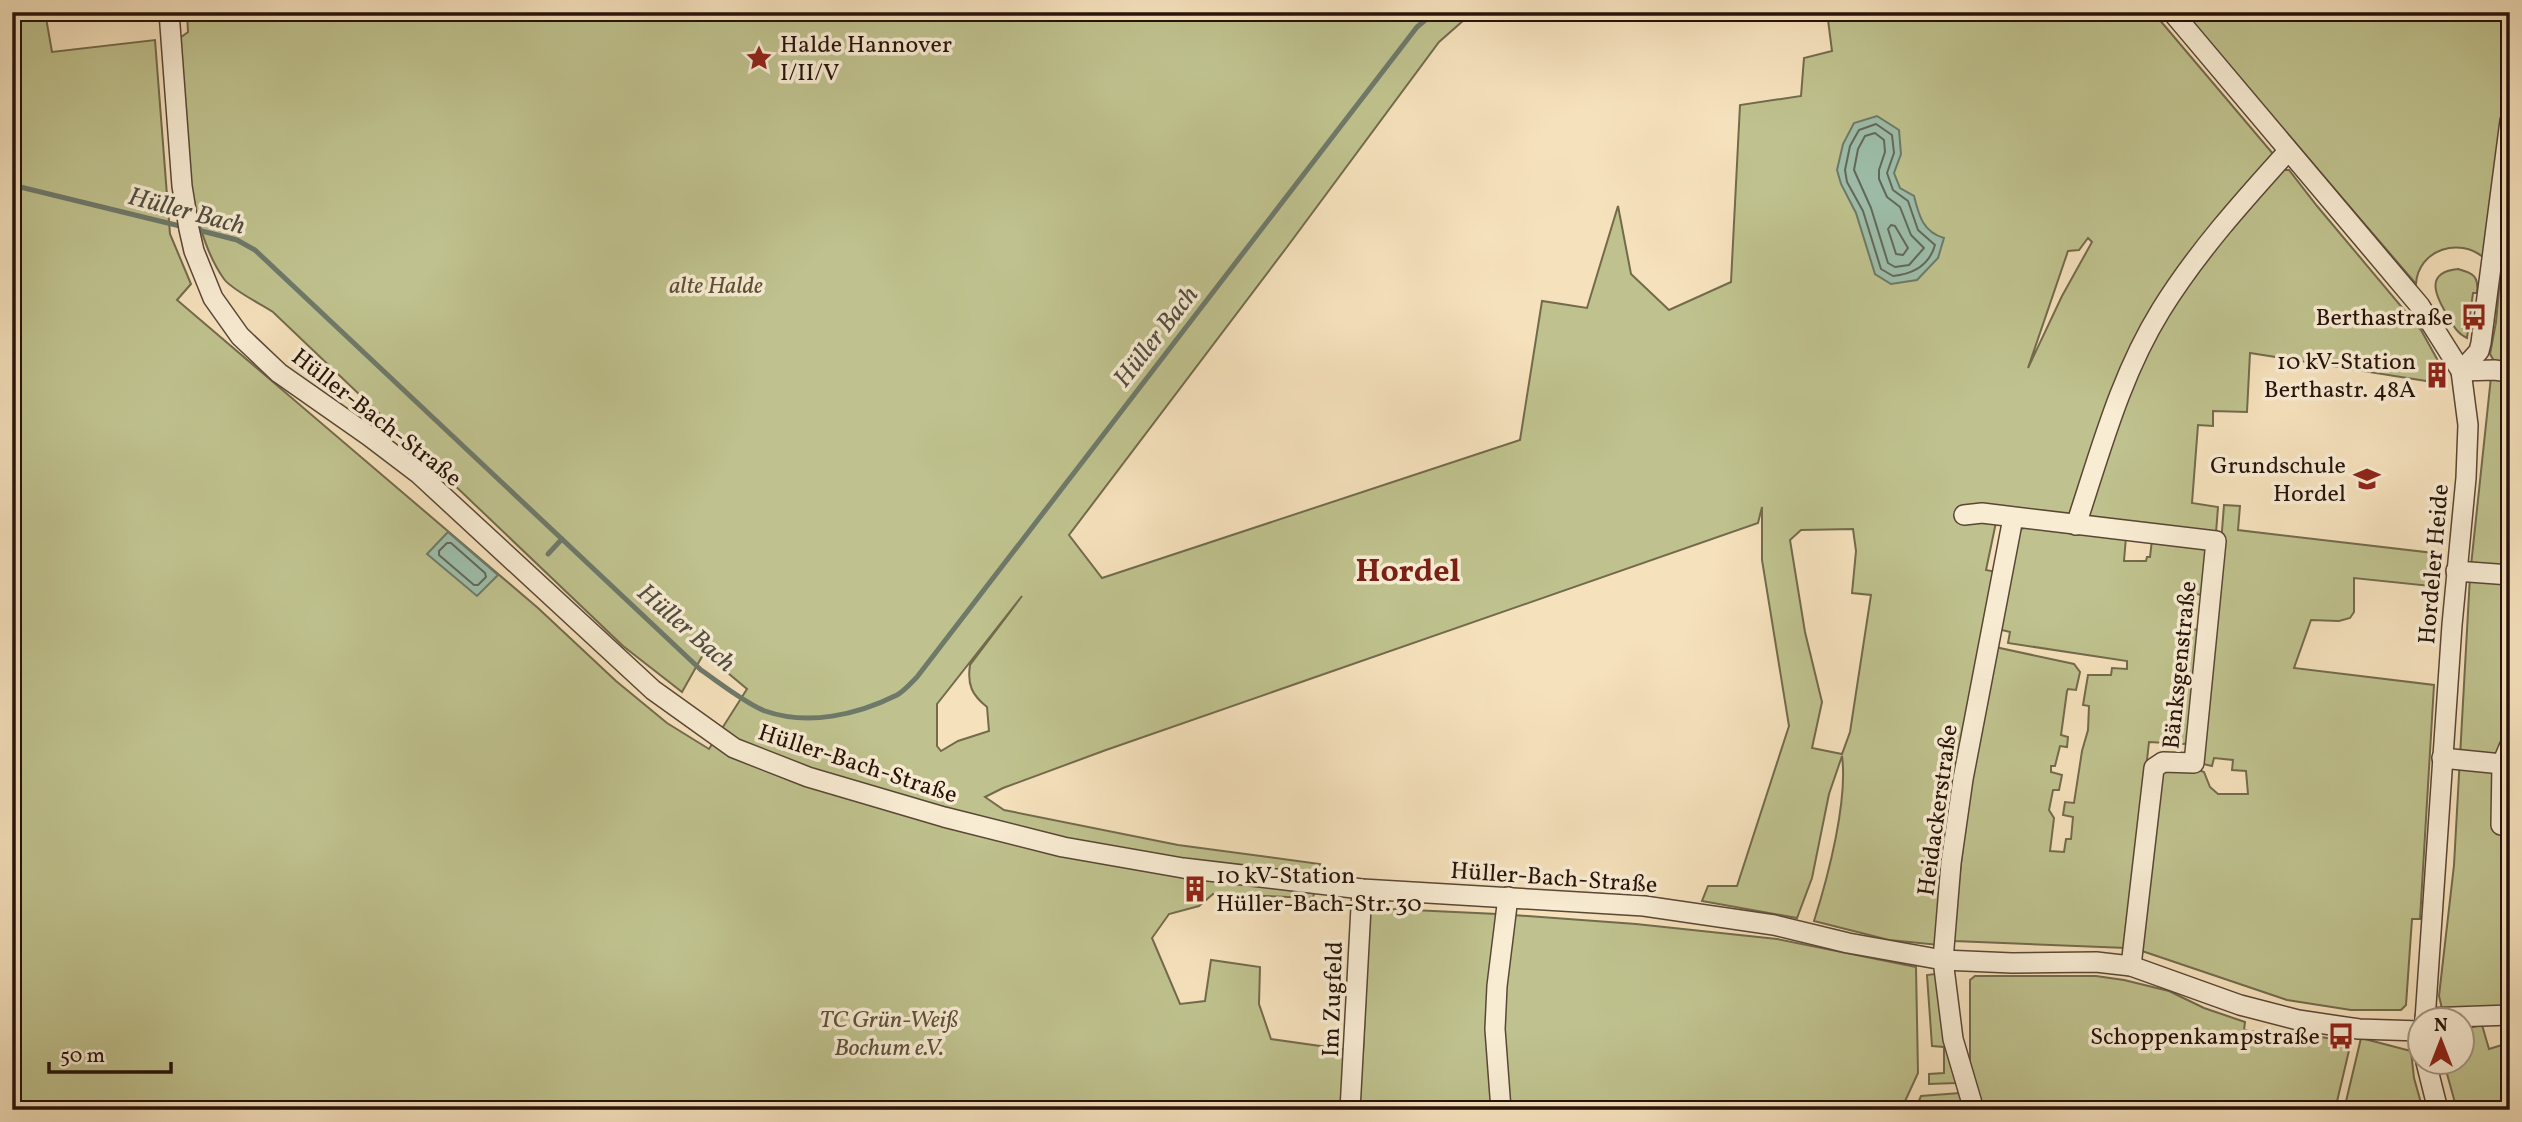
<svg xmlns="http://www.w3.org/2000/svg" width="2522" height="1122" font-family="Vollkorn,serif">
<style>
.green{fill:#bfc28e;stroke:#736a4c;stroke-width:2;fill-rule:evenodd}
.water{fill:#9dbeaa;stroke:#6e796a;stroke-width:2}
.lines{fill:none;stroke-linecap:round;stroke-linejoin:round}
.shore{stroke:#62685a;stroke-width:2}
.stream{stroke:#6e796a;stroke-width:5}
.minor-casing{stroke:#5a4636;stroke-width:22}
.minor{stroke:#f8ecd3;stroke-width:19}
.labels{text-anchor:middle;stroke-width:7;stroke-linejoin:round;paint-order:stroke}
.poi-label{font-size:24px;fill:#271209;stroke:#f8ecd3;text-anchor:end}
.park-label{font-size:24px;font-style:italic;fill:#5c5038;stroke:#f8ecd3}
.street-label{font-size:24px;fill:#271209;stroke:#f8ecd3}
.water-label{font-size:26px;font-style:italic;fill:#504e41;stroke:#f8ecd3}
.district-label{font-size:32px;font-weight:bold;fill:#7a1f14;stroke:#f8ecd3}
</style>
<rect width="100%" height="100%" fill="#f5e1bc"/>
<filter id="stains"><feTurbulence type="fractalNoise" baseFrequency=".00286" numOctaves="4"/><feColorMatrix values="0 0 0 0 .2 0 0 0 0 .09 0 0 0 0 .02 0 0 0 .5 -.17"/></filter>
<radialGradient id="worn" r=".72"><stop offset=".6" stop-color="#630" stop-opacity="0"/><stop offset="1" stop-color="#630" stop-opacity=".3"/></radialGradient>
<g class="green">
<path d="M12 12H45L52 52 155 40 170 234 191 284 177 300 538 608 616 681 667 723 709 749 747 689 704 653 682 692 623 646 273 312C261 304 232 290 224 279 182 220 185 109 180 38L188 32 187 12H1473L1439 42 1287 247 1069 535 1102 578 1520 440 1542 301 1587 308 1618 206 1631 274 1669 310 1731 282 1740 105 1801 96 1804 58 1832 51 1827 12H2153L2274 155 2206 233 2069 515 1999 508 1986 570 1996 572 1939 945 1889 940 1814 921C1828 877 1848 801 1842 756L1829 794 1812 878 1797 918 1702 901 1708 886H1737L1789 726 1762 560V507L1758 523 1106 750 1003 788 985 797 1004 810 1178 845 1320 864 1313 898 1213 894 1199 906 1169 914 1152 938 1180 1004 1205 1001 1211 960 1260 967 1259 1004 1271 1039 1363 1052 1370 908 1497 914 1495 1110H1258L1230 1104 1226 1110H12ZM2088 238 2092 242 2062 296 2028 368 2068 251 2079 250ZM1853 529 1856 551 1852 593 1871 595 1850 732 1842 754 1812 748 1822 702 1805 632 1790 540 1801 530ZM1022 596 970 665C967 685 972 695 987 707L989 731 958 741 941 751 937 746V704Z"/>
<path d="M2183 12H2510V57L2485 259C2461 236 2418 249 2416 284Z"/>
<polygon points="2282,170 2289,170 2317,206 2421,330 2437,359 2445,384 2250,353 2247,412 2213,411 2213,426 2198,425 2192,503 2218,507 2216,533 2085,519 2136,375 2183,287"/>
<polygon points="2502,258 2510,260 2510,296 2505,291 2504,297 2510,315 2510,364 2494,361 2490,354 2496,322"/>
<path d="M2458 269C2473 273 2479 276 2477 293H2473L2467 338C2456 333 2452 323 2446 313 2434 293 2426 272 2458 269Z"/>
<polygon points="2491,377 2510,380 2510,507 2502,570 2471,566"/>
<polygon points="2224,505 2240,506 2238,530 2442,554 2440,587 2354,578 2354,612 2350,618 2339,621 2311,620 2294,668 2434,685 2420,919 2412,919 2406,1005 2401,1010 2351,1010 2287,1000 2142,951 2161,770 2199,770 2204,772 2210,787 2218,794 2248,794 2246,771 2232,770 2233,760 2214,758 2212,766 2199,763 2212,659"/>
<path d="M2027 527 2126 537 2124 561H2146L2147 557H2150L2152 540 2206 548V595L2192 594 2188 629 2201 630 2189 741 2184 744 2149 742 2126 948 1954 941C1960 842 1978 745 1995 647L2074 664 2080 672 2076 690 2068 689 2067 691 2061 735 2068 737 2067 747 2060 746 2055 766H2051V772L2062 775 2059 790H2053L2049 810 2054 818 2050 851 2064 852 2066 839H2071L2073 817 2063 815 2065 802 2074 803 2082 751 2088 730 2089 706 2083 705 2088 675H2111L2112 668 2127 669V661L2008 643 2010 632 1998 629 2017 535 2021 529Z"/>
<polygon points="2470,576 2510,581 2510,1009 2443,1013 2439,996 2454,865"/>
<polygon points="1513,915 1636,924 1777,939 1916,967 1918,1073 1901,1110 1506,1110 1503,1011"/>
<polygon points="1935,974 1956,1083 1929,1084 1929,1074 1944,1073 1944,1047 1932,1046 1927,975"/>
<polygon points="1975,976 2096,976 2124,980 2169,991 2204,1008 2245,1022 2244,1030 2295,1039 2297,1033 2351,1042 2335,1110 1982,1110 1970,1072 1970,980"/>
<polygon points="2482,1025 2489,1049 2502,1045 2501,1039 2510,1037 2510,1110 2457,1110 2444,1063 2462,1062 2463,1029"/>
<polygon points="2361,1038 2411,1051 2414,1078 2423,1110 2344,1110"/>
<polygon points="1960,1093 1966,1110 1915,1110 1921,1096"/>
</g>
<g class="water">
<path d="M1877 116 1899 130 1901 154 1894 173 1900 188 1914 196C1919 216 1923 232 1944 238L1938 258 1917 280 1891 284 1875 274 1856 213 1841 184 1837 170 1843 144 1854 123Z"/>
<polygon points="448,532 498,575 477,596 427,554"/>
</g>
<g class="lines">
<g class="shore">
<path d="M1876 124 1892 135 1894 153 1887 173 1893 190 1908 201 1918 230 1935 245C1929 266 1913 274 1893 276L1881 269 1863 211 1847 182 1845 170 1850 146 1859 130Z"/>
<polygon points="1875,133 1884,140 1885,152 1879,170 1879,179 1887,197 1900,207 1911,235 1924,248 1909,265 1895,267 1888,263 1871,208 1854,170 1858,149 1865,136"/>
<polygon points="1891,225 1895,226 1908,248 1903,255 1896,254 1888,229"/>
<polygon points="447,543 451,543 485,573 486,577 478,585 474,585 439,555 439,551"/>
</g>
<g class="stream">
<polyline points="12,185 184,227"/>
<path d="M194 229 237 240 255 250 701 670C720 683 745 703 765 711 808 726 857 715 897 695 904 691 911 683 917 677L1417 27 1435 12"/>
<polyline points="548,554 562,539"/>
</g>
<g class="minor-casing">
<g id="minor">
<polyline points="169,12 182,186 189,229 194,251 213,298 240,336 279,373 369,436 419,474 653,690 734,748 808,777 944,817 1063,847 1183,868 1362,889 1644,906 1774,925 1848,943 1943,960 2012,963 2096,962 2131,966 2240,1005 2298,1020 2359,1029 2420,1031"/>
<polyline points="2172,12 2420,306 2461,371 2468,425 2466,478 2452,625 2425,1020"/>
<polyline points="2461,371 2479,351 2481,343 2510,121"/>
<polyline points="2461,371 2494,370 2510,372"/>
<polyline points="1964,515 1982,513 2216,541 2194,763 2163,762 2154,768 2131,966"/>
<path d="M2076 525C2100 453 2120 376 2161 310 2197 252 2242 202 2288 151"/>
<polyline points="2456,571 2510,575"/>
<polyline points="2510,745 2502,764 2501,825 2510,826"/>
<polyline points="2442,758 2502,764"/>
<polyline points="2425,1018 2510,1015"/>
<polyline points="2426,1062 2438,1110"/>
<polyline points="1350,1110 1362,889"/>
<polyline points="1501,1110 1495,1029 1497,986 1508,897"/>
<polyline points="1974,1110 1953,1039 1943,960 1951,863 1963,779 2013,518"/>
</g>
</g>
<use href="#minor" class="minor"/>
</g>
<defs>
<g id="sight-bare" transform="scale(2.1)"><path d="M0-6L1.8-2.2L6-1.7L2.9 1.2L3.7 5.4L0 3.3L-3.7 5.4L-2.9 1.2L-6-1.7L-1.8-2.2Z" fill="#8f2418" stroke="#f8ecd3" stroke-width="2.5" paint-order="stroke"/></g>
<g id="bus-bare" transform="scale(2.1)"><path d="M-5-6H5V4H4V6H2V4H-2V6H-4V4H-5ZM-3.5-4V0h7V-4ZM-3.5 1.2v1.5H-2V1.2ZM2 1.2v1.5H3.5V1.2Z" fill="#8f2418" stroke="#f8ecd3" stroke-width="2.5" paint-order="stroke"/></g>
<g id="building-bare" transform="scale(2.1)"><path d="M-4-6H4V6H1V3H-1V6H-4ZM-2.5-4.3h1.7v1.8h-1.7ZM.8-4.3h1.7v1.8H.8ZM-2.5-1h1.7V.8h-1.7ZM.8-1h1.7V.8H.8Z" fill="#8f2418" stroke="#f8ecd3" stroke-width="2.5" paint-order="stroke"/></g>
<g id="school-bare" transform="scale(2.1)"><path d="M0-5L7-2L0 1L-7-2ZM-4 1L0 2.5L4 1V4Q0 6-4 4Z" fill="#8f2418" stroke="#f8ecd3" stroke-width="2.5" paint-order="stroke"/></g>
</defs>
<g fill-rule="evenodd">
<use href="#sight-bare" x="759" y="58"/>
<use href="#bus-bare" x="2474" y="317"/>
<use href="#building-bare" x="2437" y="375"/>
<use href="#school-bare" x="2367" y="479"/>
<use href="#building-bare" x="1195" y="889"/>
<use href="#bus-bare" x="2341" y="1036"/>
</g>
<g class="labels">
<g class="poi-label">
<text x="780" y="52" text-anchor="start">Halde Hannover<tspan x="780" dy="28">I/II/V</tspan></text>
<text x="2453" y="325">Berthastraße</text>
<text x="2416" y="369">10 kV-Station<tspan x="2416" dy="28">Berthastr. 48A</tspan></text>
<text x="2346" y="473">Grundschule<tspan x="2346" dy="28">Hordel</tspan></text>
<text x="1216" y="883" text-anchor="start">10 kV-Station<tspan x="1216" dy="28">Hüller-Bach-Str. 30</tspan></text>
<text x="2320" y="1044">Schoppenkampstraße</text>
</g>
<g class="park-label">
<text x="716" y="293">alte Halde</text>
<text x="889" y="1027">TC Grün-Weiß<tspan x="889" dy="28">Bochum e.V.</tspan></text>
</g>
<g class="street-label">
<text transform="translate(377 417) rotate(38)" y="8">Hüller-Bach-Straße</text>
<text transform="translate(2433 564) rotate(-85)" y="8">Hordeler Heide</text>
<text transform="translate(2179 665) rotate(-84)" y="8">Bänksgenstraße</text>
<text transform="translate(858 763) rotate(18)" y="8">Hüller-Bach-Straße</text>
<text transform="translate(1937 810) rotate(-82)" y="8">Heidackerstraße</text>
<text transform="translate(1554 877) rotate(4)" y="8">Hüller-Bach-Straße</text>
<text transform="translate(1332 999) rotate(-88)" y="8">Im Zugfeld</text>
</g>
<g class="water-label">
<text transform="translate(187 210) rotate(15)" y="9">Hüller Bach</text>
<text transform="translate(1155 336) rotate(-52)" y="9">Hüller Bach</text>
<text transform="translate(687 627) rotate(41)" y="9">Hüller Bach</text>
</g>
<g class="district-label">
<text x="1408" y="581">Hordel</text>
</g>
</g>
<rect width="2522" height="1122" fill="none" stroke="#f5e1bc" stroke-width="42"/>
<rect x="14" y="14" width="2494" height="1094" fill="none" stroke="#271209" stroke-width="3.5"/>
<rect x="21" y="21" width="2480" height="1080" fill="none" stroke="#271209" stroke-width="2"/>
<g transform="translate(2441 1041)"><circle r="33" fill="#f8ecd3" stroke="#a49582" stroke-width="2"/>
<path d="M0-5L12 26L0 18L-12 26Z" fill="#8f2418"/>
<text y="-10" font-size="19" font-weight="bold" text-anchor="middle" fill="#271209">N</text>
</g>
<path d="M49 1062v10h122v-10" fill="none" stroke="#271209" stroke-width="3.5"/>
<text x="60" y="1062" font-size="21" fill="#271209" stroke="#f8ecd3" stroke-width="5" paint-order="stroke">50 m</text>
<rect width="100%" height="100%" filter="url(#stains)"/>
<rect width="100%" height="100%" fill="url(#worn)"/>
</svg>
